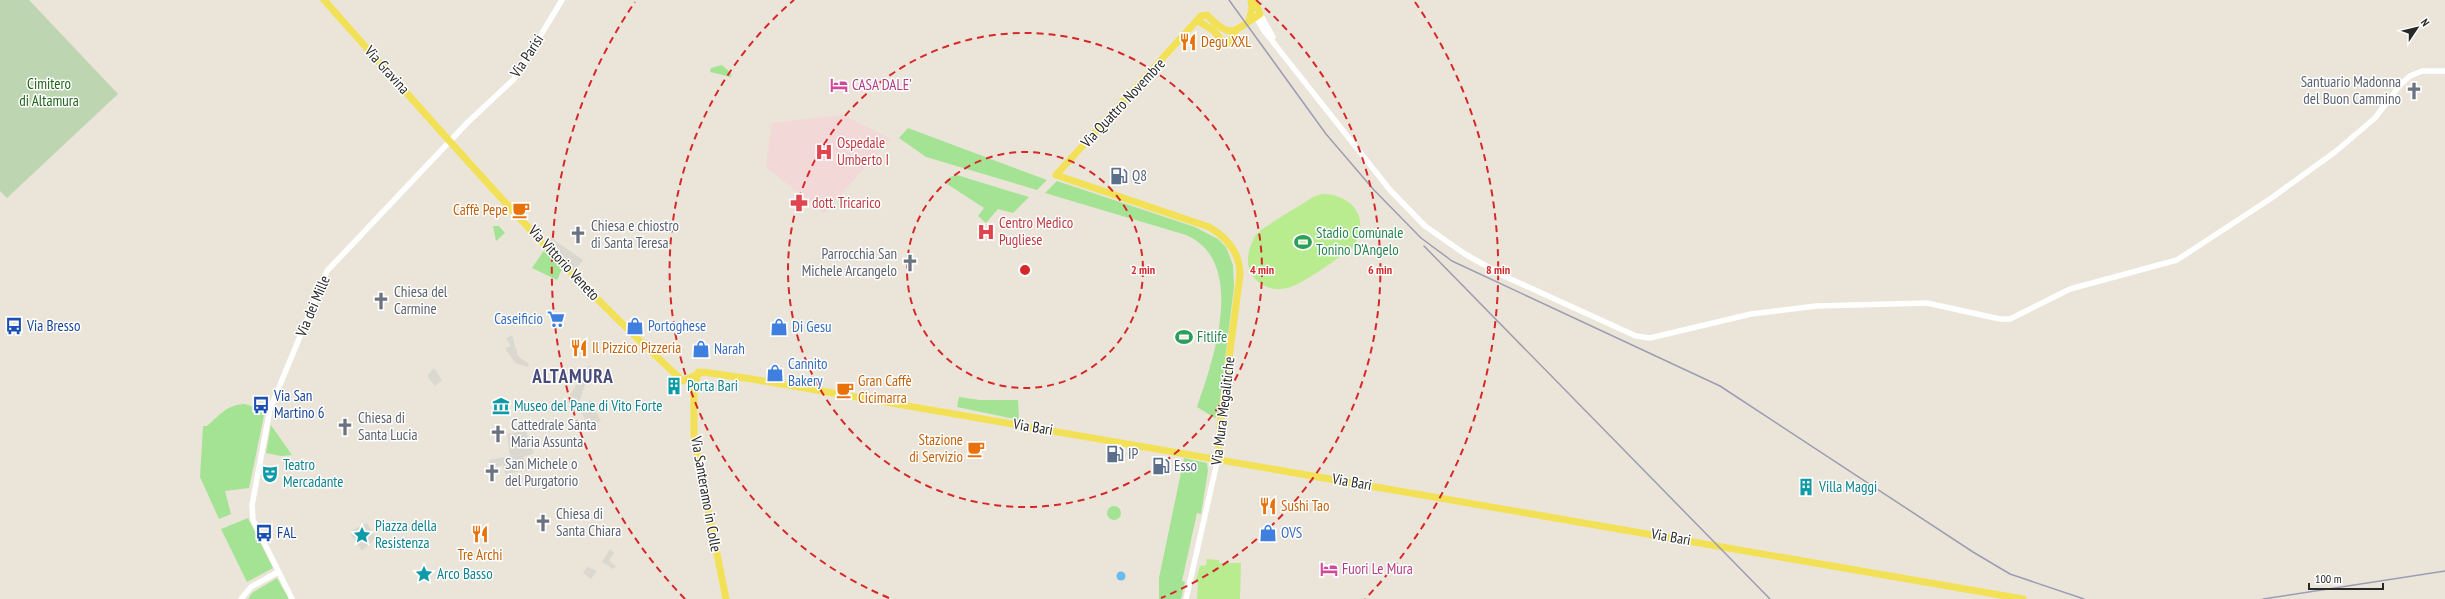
<svg xmlns="http://www.w3.org/2000/svg" width="2445" height="599" font-family="'PT Sans Narrow',sans-serif">
<style>
.medical{fill:#f2d8d6}
.green{fill:#a5e394}
.cemetery{fill:#bdd5b0}
.pitch{fill:#b9eb8f}
.plaza{fill:#dbd8d0}
.water{fill:#69bbf0}
.lines{fill:none;stroke-linecap:round;stroke-linejoin:round}
.minor{stroke:#fff;stroke-width:5.5}
.major{stroke:#f2e157;stroke-width:7}
.rail{stroke:#9c9db3;stroke-width:1.5}
.ring{fill:none;stroke:#d62828;stroke-width:2;stroke-dasharray:7 5}
.labels{text-anchor:middle;stroke-width:3;stroke-linejoin:round;paint-order:stroke}
.food-label{font-size:15px;fill:#c56008;stroke:#fff;text-anchor:start}
.street-label{font-size:15px;fill:#282828;stroke:#fff}
.worship-label{font-size:15px;fill:#5b616d;stroke:#fff;text-anchor:start}
.park-label{font-size:15px;fill:#1f6518;stroke:#fff}
.hotel-label{font-size:15px;fill:#b23c85;stroke:#fff;text-anchor:start}
.health-label{font-size:15px;fill:#be3a42;stroke:#fff;text-anchor:start}
.service-label{font-size:15px;fill:#4e5e75;stroke:#fff;text-anchor:start}
.leisure-label{font-size:15px;fill:#27864d;stroke:#fff;text-anchor:start}
.shop-label{font-size:15px;fill:#366cbe;stroke:#fff;text-anchor:start}
.transit-label{font-size:15px;fill:#164399;stroke:#fff;text-anchor:start}
.culture-label{font-size:15px;fill:#0d838f;stroke:#fff;text-anchor:start}
.district-label{font-size:19px;font-weight:bold;letter-spacing:1px;fill:#484b79;stroke:#fff}
.centre{fill:#d62828;stroke:#fff;stroke-width:2}
.ring-label{font-size:12px;text-anchor:middle;font-weight:bold;fill:#d62828;stroke:#fff;stroke-width:3;stroke-linejoin:round;paint-order:stroke}
</style>
<rect width="100%" height="100%" fill="#ebe5d9"/>
<polygon class="medical" points="843,115 891,139 824,213 768,169 766,165 772,123"/>
<g class="green">
<polygon points="722,65 731,73 731,77 710,72 711,68"/>
<polygon points="908,128 1047,180 1037,190 926,157 899,138"/>
<polygon points="957,175 1029,197 1013,213 998,209 986,223 978,216 984,208 947,184 950,177"/>
<path d="M1057 181 1195 227 1218 239 1226 247 1233 265 1234 287 1218 416 1215 418 1197 407C1214 359 1247 261 1186 235L1045 193Z"/>
<polygon points="493,226 499,226 505,233 496,241"/>
<polygon points="545,249 563,267 557,280 532,268"/>
<polygon points="959,397 980,400 1018,400 1019,420 957,407"/>
<path d="M245 404 265 411 249 488 225 491 231 514 219 519 200 477 203 426H207C221 414 226 405 245 404Z"/>
<polygon points="271,425 292,455 281,456 266,453"/>
<polygon points="1184,458 1207,463 1208,471 1201,514 1197,513 1182,581 1185,582 1181,599 1159,599 1159,578"/>
<circle cx="1114" cy="513" r="7"/>
<polygon points="248,518 273,568 247,582 221,529"/>
<polygon points="277,578 289,599 248,599 252,593"/>
</g>
<polygon class="cemetery" points="0,0 29,0 118,94 7,198 0,191"/>
<g class="pitch">
<path d="M1322 194C1354 194 1372 221 1352 248 1336 259 1304 284 1287 288 1276 291 1265 288 1256 280 1243 267 1248 249 1255 236 1257 230 1305 203 1313 197Z"/>
<polygon points="1207,559 1219,560 1219,563 1241,563 1240,599 1197,599 1198,583 1195,583 1200,566 1206,565"/>
</g>
<g class="plaza">
<polygon points="550,237 583,260 575,271 546,243"/>
<polygon points="512,335 518,356 529,364 528,367 515,363 505,348 511,346 506,338"/>
<polygon points="589,365 591,366 579,403 570,395"/>
<polygon points="434,368 442,380 435,386 427,376"/>
<polygon points="590,400 601,421 589,427 579,408 583,403 587,405"/>
<polygon points="526,431 534,453 523,457 529,470 505,474 503,465 491,468 489,460 510,456 507,434"/>
<polygon points="367,523 376,538 362,551 350,533 352,530"/>
<polygon points="610,549 614,553 609,560 616,566 613,569 602,562"/>
<polygon points="587,567 597,571 591,579 583,573"/>
</g>
<circle class="water" cx="1121" cy="576" r="4.5"/>
<g class="lines">
<g class="minor">
<polyline points="1254,14 1265,32 1390,190 1425,226 1465,254 1504,276 1636,336 1650,338 1751,314 1816,306 1927,303 2000,319 2010,319 2070,289 2177,260 2270,199 2335,152 2375,118 2400,85 2410,76 2422,71 2445,71"/>
<polyline points="1260,14 1273,37"/>
<polyline points="241,599 251,587 278,572"/>
<polyline points="292,599 253,520 252,505 270,409 327,271 468,122 514,79 562,0"/>
<polyline points="1186,599 1218,458"/>
</g>
<g class="major">
<path d="M324 0C440 130 554 264 683 381L703 372 752 379 2023 599"/>
<polyline points="1199,18 1201,23 1213,30 1225,44 1231,41 1236,30"/>
<polyline points="1249,21 1252,8 1251,0"/>
<polyline points="698,372 694,388 694,438 726,599"/>
<path d="M1218 458 1220 426 1240 275C1240 253 1228 238 1209 227L1056 175 1201 16 1207 15C1231 40 1233 32 1260 14L1254 0"/>
</g>
<g class="rail">
<polyline points="1229,0 1326,134 1374,190 1421,238 1452,261 1720,386 1973,552 2010,574 2084,599"/>
<polyline points="1424,246 1770,599"/>
<polyline points="2263,599 2445,571"/>
</g>
</g>
<g class="ring">
<circle cx="1025" cy="270" r="118"/>
<circle cx="1025" cy="270" r="237"/>
<path d="M889 598A355 355 0 0 1 794 0M1256 0A355 355 0 0 1 1161 598"/>
<path d="M685 599A473 473 0 0 1 635 2M1415 2A473 473 0 0 1 1365 599"/>
</g>
<defs>
<g id="restaurant-bare" transform="scale(1.38)"><path d="M-5-6h1v4h1v-4h1v4h1v-4h1v5L-1.5 .5V6h-2V.5L-5-1ZM5-6V6H3V1.5H1.5Q1.5-4 5-6Z" fill="#e8710a" stroke="#fff" stroke-width="2.5" paint-order="stroke"/></g>
<g id="hotel-bare" transform="scale(1.38)"><path d="M-6-4.5h1.5V1H6V5H4.5V3h-9V5H-6ZM-4 0a1.8 1.8 0 1 1 3.6 0ZM.5 0V-2.5h3Q6-2.5 6 0Z" fill="#d1479c" stroke="#fff" stroke-width="2.5" paint-order="stroke"/></g>
<g id="church-bare" transform="scale(1.38)"><path d="M-1.2-6h2.4v3.5h3.3v2.4h-3.3V6h-2.4V-.1h-3.3v-2.4h3.3Z" fill="#6b7280" stroke="#fff" stroke-width="2.5" paint-order="stroke"/></g>
<g id="hospital-bare" transform="scale(1.38)"><path d="M-5-5h3v3.5h4V-5h3V5h-3V1.5h-4V5h-3Z" fill="#e0444e" stroke="#fff" stroke-width="2.5" paint-order="stroke"/></g>
<g id="fuel-bare" transform="scale(1.38)"><path d="M-5.5-6h7V0h2V4h1.3V-2.5L3-4.5l.8-.8L6-3V5H2.5V1h-1V6h-7ZM-4.2-4.7v3.2H.2V-4.7Z" fill="#5c6f8a" stroke="#fff" stroke-width="2.5" paint-order="stroke"/></g>
<g id="pharmacy-bare" transform="scale(1.38)"><path d="M-2-6h4v4h4v4h-4v4h-4v-4h-4v-4h4Z" fill="#e0444e" stroke="#fff" stroke-width="2.5" paint-order="stroke"/></g>
<g id="cafe-bare" transform="scale(1.38)"><path d="M-5.5-4.5H6V0H3Q3 3.5 0 3.5H-2.5Q-5.5 3.5-5.5 0ZM3-3.2v2h1.7v-2ZM-6 4.5H4V6H-6Z" fill="#e8710a" stroke="#fff" stroke-width="2.5" paint-order="stroke"/></g>
<g id="stadium-bare" transform="scale(1.38)"><path d="M0-5a6.5 5 0 1 0 0 10a6.5 5 0 1 0 0-10ZM-3.5-1.8h7v3.6h-7Z" fill="#2e9e5b" stroke="#fff" stroke-width="2.5" paint-order="stroke"/></g>
<g id="supermarket-bare" transform="scale(1.38)"><path d="M-6-5.5h2.5l.6 2H6L4.5 2H-2.5L-4.4-4H-6ZM-1.5 3.2a1.3 1.3 0 1 0 .1 0ZM3 3.2a1.3 1.3 0 1 0 .1 0Z" fill="#3f7fe0" stroke="#fff" stroke-width="2.5" paint-order="stroke"/></g>
<g id="bus-bare" transform="scale(1.38)"><path d="M-5-6H5V4H4V6H2V4H-2V6H-4V4H-5ZM-3.5-4V0h7V-4ZM-3.5 1.2v1.5H-2V1.2ZM2 1.2v1.5H3.5V1.2Z" fill="#1a4fb4" stroke="#fff" stroke-width="2.5" paint-order="stroke"/></g>
<g id="shop-bare" transform="scale(1.38)"><path d="M-5-2.5h2.3a2.7 3.5 0 0 1 5.4 0H5L5.5 6h-11ZM-1.5-2.5h3a1.5 2.3 0 0 0-3 0Z" fill="#3f7fe0" stroke="#fff" stroke-width="2.5" paint-order="stroke"/></g>
<g id="building-bare" transform="scale(1.38)"><path d="M-4-6H4V6H1V3H-1V6H-4ZM-2.5-4.3h1.7v1.8h-1.7ZM.8-4.3h1.7v1.8H.8ZM-2.5-1h1.7V.8h-1.7ZM.8-1h1.7V.8H.8Z" fill="#0f9aa8" stroke="#fff" stroke-width="2.5" paint-order="stroke"/></g>
<g id="museum-bare" transform="scale(1.38)"><path d="M0-6L6-3V-2H-6V-3ZM-5-1h2V3h-2ZM-1-1h2V3h-2ZM3-1h2V3H3ZM-6 4H6V6H-6Z" fill="#0f9aa8" stroke="#fff" stroke-width="2.5" paint-order="stroke"/></g>
<g id="theatre-bare" transform="scale(1.38)"><path d="M-5-5.5Q0-4 5-5.5V0Q5 5 0 6Q-5 5-5 0ZM-3.3-2.5H-1v1.5H-3.3ZM1-2.5H3.3v1.5H1ZM-2.8 1Q0 5.5 2.8 1Z" fill="#0f9aa8" stroke="#fff" stroke-width="2.5" paint-order="stroke"/></g>
<g id="sight-bare" transform="scale(1.38)"><path d="M0-6L1.8-2.2L6-1.7L2.9 1.2L3.7 5.4L0 3.3L-3.7 5.4L-2.9 1.2L-6-1.7L-1.8-2.2Z" fill="#0f9aa8" stroke="#fff" stroke-width="2.5" paint-order="stroke"/></g>
</defs>
<g fill-rule="evenodd">
<use href="#restaurant-bare" x="1188" y="42"/>
<use href="#hotel-bare" x="839" y="85"/>
<use href="#church-bare" x="2414" y="91"/>
<use href="#hospital-bare" x="824" y="152"/>
<use href="#fuel-bare" x="1119" y="176"/>
<use href="#pharmacy-bare" x="799" y="203"/>
<use href="#cafe-bare" x="521" y="210"/>
<use href="#hospital-bare" x="986" y="232"/>
<use href="#church-bare" x="578" y="235"/>
<use href="#stadium-bare" x="1303" y="242"/>
<use href="#church-bare" x="910" y="263"/>
<use href="#church-bare" x="381" y="301"/>
<use href="#supermarket-bare" x="556" y="319"/>
<use href="#bus-bare" x="14" y="326"/>
<use href="#shop-bare" x="635" y="326"/>
<use href="#shop-bare" x="779" y="327"/>
<use href="#stadium-bare" x="1184" y="337"/>
<use href="#restaurant-bare" x="579" y="348"/>
<use href="#shop-bare" x="701" y="349"/>
<use href="#shop-bare" x="775" y="373"/>
<use href="#building-bare" x="674" y="386"/>
<use href="#cafe-bare" x="845" y="390"/>
<use href="#bus-bare" x="261" y="405"/>
<use href="#museum-bare" x="501" y="406"/>
<use href="#church-bare" x="345" y="427"/>
<use href="#church-bare" x="498" y="434"/>
<use href="#cafe-bare" x="976" y="449"/>
<use href="#fuel-bare" x="1115" y="454"/>
<use href="#fuel-bare" x="1161" y="466"/>
<use href="#church-bare" x="492" y="473"/>
<use href="#theatre-bare" x="270" y="474"/>
<use href="#building-bare" x="1806" y="487"/>
<use href="#restaurant-bare" x="1268" y="506"/>
<use href="#church-bare" x="543" y="523"/>
<use href="#bus-bare" x="264" y="533"/>
<use href="#shop-bare" x="1268" y="533"/>
<use href="#restaurant-bare" x="480" y="534"/>
<use href="#sight-bare" x="362" y="535"/>
<use href="#hotel-bare" x="1329" y="569"/>
<use href="#sight-bare" x="424" y="574"/>
</g>
<g class="labels">
<g class="food-label">
<text x="1201" y="47">Degu XXL</text>
<text x="508" y="215" text-anchor="end">Caffè Pepe</text>
<text x="592" y="353">Il Pizzico Pizzeria</text>
<text x="858" y="386">Gran Caffè<tspan x="858" dy="17">Cicimarra</tspan></text>
<text x="963" y="445" text-anchor="end">Stazione<tspan x="963" dy="17">di Servizio</tspan></text>
<text x="1281" y="511">Sushi Tao</text>
<text x="480" y="560" text-anchor="middle">Tre Archi</text>
</g>
<g class="street-label">
<text transform="translate(527 56) rotate(-57)" y="5">Via Parisi</text>
<text transform="translate(387 70) rotate(48)" y="5">Via Gravina</text>
<text transform="translate(1123 103) rotate(-47)" y="5">Via Quattro Novembre</text>
<text transform="translate(564 263) rotate(47)" y="5">Via Vittorio Veneto</text>
<text transform="translate(313 306) rotate(-67)" y="5">Via dei Mille</text>
<text transform="translate(1223 411) rotate(-83)" y="5">Via Mura Megalitiche</text>
<text transform="translate(1033 427) rotate(9)" y="5">Via Bari</text>
<text transform="translate(1352 482) rotate(10)" y="5">Via Bari</text>
<text transform="translate(706 494) rotate(80)" y="5">Via Santeramo in Colle</text>
<text transform="translate(1671 537) rotate(10)" y="5">Via Bari</text>
</g>
<g class="worship-label">
<text x="2401" y="87" text-anchor="end">Santuario Madonna<tspan x="2401" dy="17">del Buon Cammino</tspan></text>
<text x="591" y="231">Chiesa e chiostro<tspan x="591" dy="17">di Santa Teresa</tspan></text>
<text x="897" y="259" text-anchor="end">Parrocchia San<tspan x="897" dy="17">Michele Arcangelo</tspan></text>
<text x="394" y="297">Chiesa del<tspan x="394" dy="17">Carmine</tspan></text>
<text x="358" y="423">Chiesa di<tspan x="358" dy="17">Santa Lucia</tspan></text>
<text x="511" y="430">Cattedrale Santa<tspan x="511" dy="17">Maria Assunta</tspan></text>
<text x="505" y="469">San Michele o<tspan x="505" dy="17">del Purgatorio</tspan></text>
<text x="556" y="519">Chiesa di<tspan x="556" dy="17">Santa Chiara</tspan></text>
</g>
<g class="park-label">
<text x="49" y="89">Cimitero<tspan x="49" dy="17">di Altamura</tspan></text>
</g>
<g class="hotel-label">
<text x="852" y="90">CASA DALE'</text>
<text x="1342" y="574">Fuori Le Mura</text>
</g>
<g class="health-label">
<text x="837" y="148">Ospedale<tspan x="837" dy="17">Umberto I</tspan></text>
<text x="812" y="208">dott. Tricarico</text>
<text x="999" y="228">Centro Medico<tspan x="999" dy="17">Pugliese</tspan></text>
</g>
<g class="service-label">
<text x="1132" y="181">Q8</text>
<text x="1128" y="459">IP</text>
<text x="1174" y="471">Esso</text>
</g>
<g class="leisure-label">
<text x="1316" y="238">Stadio Comunale<tspan x="1316" dy="17">Tonino D'Angelo</tspan></text>
<text x="1197" y="342">Fitlife</text>
</g>
<g class="shop-label">
<text x="543" y="324" text-anchor="end">Caseificio</text>
<text x="648" y="331">Portoghese</text>
<text x="792" y="332">Di Gesu</text>
<text x="714" y="354">Narah</text>
<text x="788" y="369">Cannito<tspan x="788" dy="17">Bakery</tspan></text>
<text x="1281" y="538">OVS</text>
</g>
<g class="transit-label">
<text x="27" y="331">Via Bresso</text>
<text x="274" y="401">Via San<tspan x="274" dy="17">Martino 6</tspan></text>
<text x="277" y="538">FAL</text>
</g>
<g class="culture-label">
<text x="687" y="391">Porta Bari</text>
<text x="514" y="411">Museo del Pane di Vito Forte</text>
<text x="283" y="470">Teatro<tspan x="283" dy="17">Mercadante</tspan></text>
<text x="1819" y="492">Villa Maggi</text>
<text x="375" y="531">Piazza della<tspan x="375" dy="17">Resistenza</tspan></text>
<text x="437" y="579">Arco Basso</text>
</g>
<g class="district-label">
<text x="573" y="383">ALTAMURA</text>
</g>
</g>
<circle cx="1025" cy="270" r="6" class="centre"/>
<g class="ring-label">
<text x="1143" y="274">2 min</text>
<text x="1262" y="274">4 min</text>
<text x="1380" y="274">6 min</text>
<text x="1498" y="274">8 min</text>
</g>
<g transform="translate(2417 28) rotate(55)" stroke="#ffffff" stroke-width="3" paint-order="stroke">
<path d="M0-3L7 15L0 10L-7 15Z" fill="#282828"/>
<text y="-6" font-size="11" font-weight="bold" text-anchor="middle" fill="#282828">N</text>
</g>
<path d="M2309 583v6h74v-6" fill="none" stroke="#282828" stroke-width="2"/>
<text x="2315" y="583" font-size="12" fill="#282828" stroke="#ffffff" stroke-width="3" paint-order="stroke">100 m</text>
</svg>
